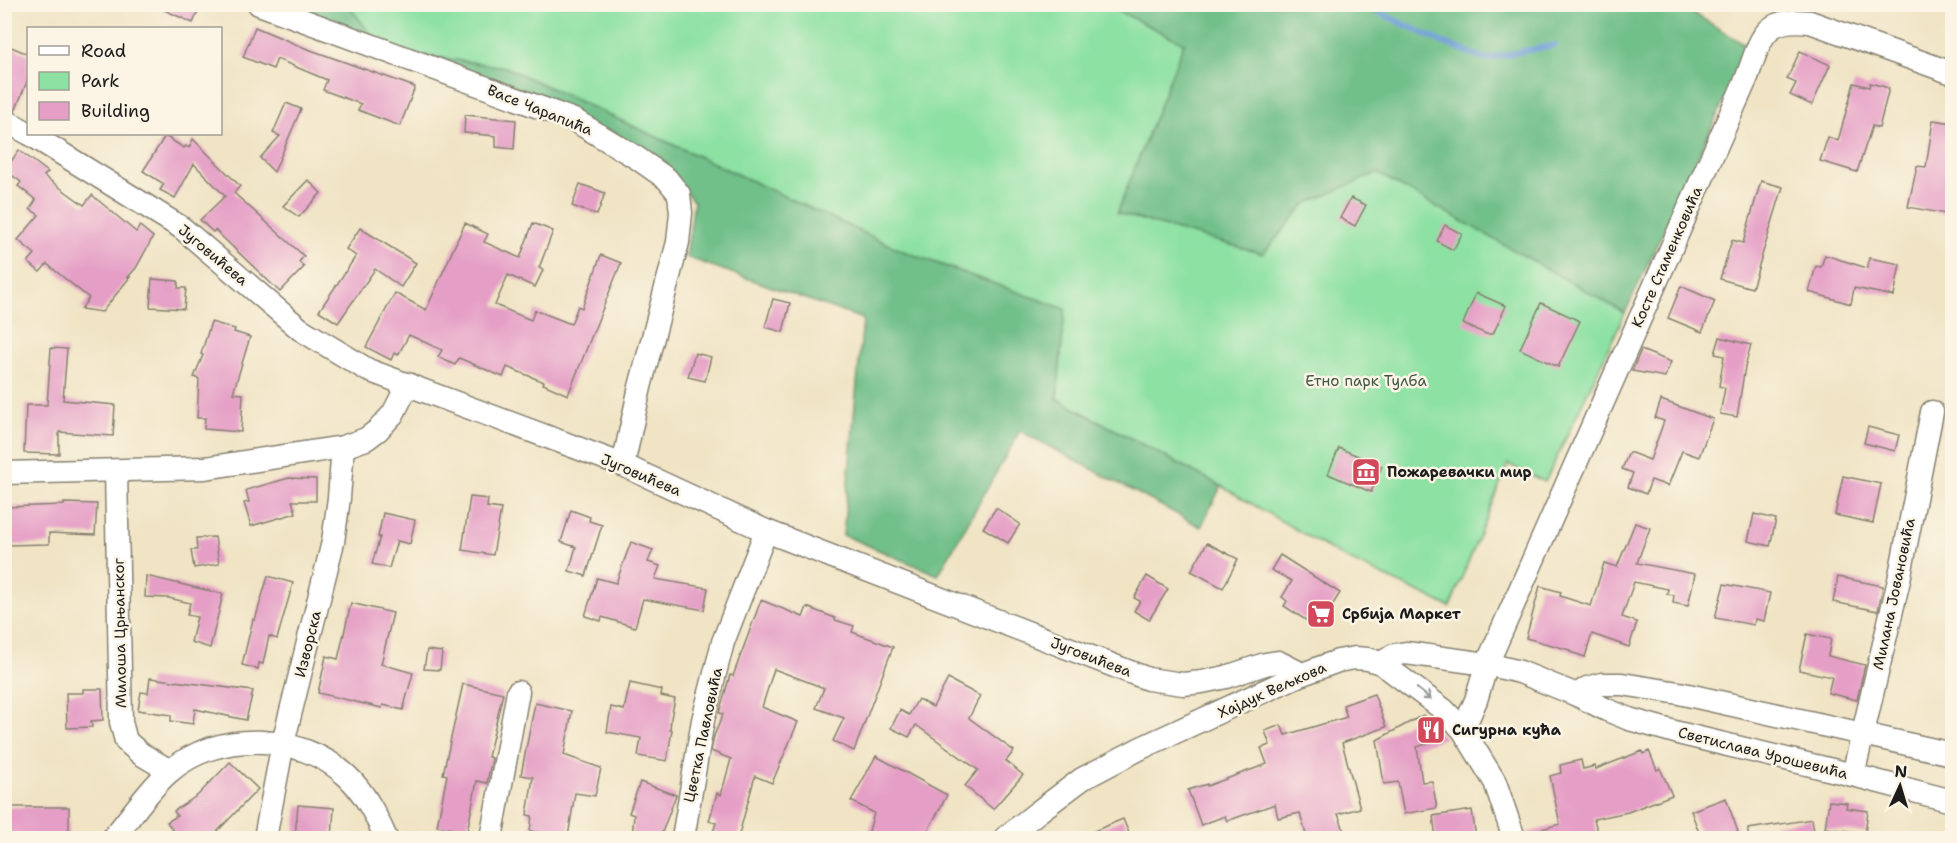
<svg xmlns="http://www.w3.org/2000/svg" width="1957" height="843" font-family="'Shantell Sans',sans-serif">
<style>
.green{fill:#8ce1a3;stroke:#547e60;stroke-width:1.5}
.forest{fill:#71bf89;stroke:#466e52;stroke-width:1.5}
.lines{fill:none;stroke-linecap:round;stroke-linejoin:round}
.stream{stroke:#6b9cd5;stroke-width:6}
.building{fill:#e59fc6}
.street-casing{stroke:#868070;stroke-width:25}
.street{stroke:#fff;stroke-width:22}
.oneway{stroke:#999}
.labels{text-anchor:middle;stroke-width:5;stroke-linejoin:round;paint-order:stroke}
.street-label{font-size:15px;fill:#1c1c1c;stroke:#fcf5e5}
.park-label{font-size:15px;fill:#3e5744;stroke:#fcf5e5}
.poi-label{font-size:15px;font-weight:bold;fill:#1c1c1c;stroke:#fcf5e5;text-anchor:start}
</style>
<rect width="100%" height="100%" fill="#fcf5e5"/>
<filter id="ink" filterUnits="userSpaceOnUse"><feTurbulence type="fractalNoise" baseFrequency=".0167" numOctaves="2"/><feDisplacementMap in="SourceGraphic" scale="12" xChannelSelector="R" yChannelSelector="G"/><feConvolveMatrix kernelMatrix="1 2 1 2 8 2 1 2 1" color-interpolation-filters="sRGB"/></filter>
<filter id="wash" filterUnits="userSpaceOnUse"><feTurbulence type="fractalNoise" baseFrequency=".008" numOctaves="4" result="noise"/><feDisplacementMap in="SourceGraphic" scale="24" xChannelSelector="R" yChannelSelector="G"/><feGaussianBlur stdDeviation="1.35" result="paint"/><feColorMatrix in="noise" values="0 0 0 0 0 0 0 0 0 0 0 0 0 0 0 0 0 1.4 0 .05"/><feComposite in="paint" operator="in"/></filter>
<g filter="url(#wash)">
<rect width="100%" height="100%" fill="#f0e4c5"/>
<polygon class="green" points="348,5 1106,5 1184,43 1118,213 1263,254 1305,204 1377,172 1625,313 1545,482 1508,464 1450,607 1345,558 1221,486 1057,399 1065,309 905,252 505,67 383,50"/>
<g class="forest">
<polygon points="264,5 348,5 383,50 505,67 905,252 1065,309 1057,399 1221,486 1201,527 1020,431 938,575 843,535 863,319 686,257 694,202 670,174 542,112"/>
<polygon points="1106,5 1680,5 1749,47 1625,313 1377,173 1305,204 1263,254 1117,213 1184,43"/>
</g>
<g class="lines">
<polyline class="stream" points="1361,4 1442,42 1485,59 1555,45"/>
</g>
<g id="blocks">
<g class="building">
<polygon points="151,4 201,4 193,23"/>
<polygon points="255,27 305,48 415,87 400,126 358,110 361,104 323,90 327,80 277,59 273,69 243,57"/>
<polygon points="4,44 28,54 28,79 15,111 4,107"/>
<polygon points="1800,51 1830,65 1812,105 1790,95 1796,83 1787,79"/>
<polygon points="1854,83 1869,87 1870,83 1889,88 1879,128 1872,126 1857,172 1820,161 1828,137 1838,141"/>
<polygon points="286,103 301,109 274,172 260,158 280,136 273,133"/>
<polygon points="465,115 516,120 514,149 496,147 496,136 464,133"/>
<polygon points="1933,120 1953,123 1953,206 1951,215 1908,207 1917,166 1926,167"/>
<polygon points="165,136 184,148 186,146 189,148 193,139 240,186 234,193 304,256 299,262 304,267 280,292 215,230 213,232 200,220 225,196 194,164 175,198 160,190 164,184 143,171"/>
<polygon points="19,150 48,172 44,176 84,205 92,195 136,232 140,226 153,237 136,268 128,277 130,277 102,312 81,309 89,298 47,264 40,272 28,262 35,254 18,240 39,215 30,209 36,200 18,186 21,182 5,170"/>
<polygon points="308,180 321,193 299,217 283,206"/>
<polygon points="1761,181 1783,187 1752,288 1720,279 1732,240 1743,243"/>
<polygon points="580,184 605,193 597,215 572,206"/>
<polygon points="1351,198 1366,205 1355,226 1340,218"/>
<polygon points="465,223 488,234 484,242 520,258 533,223 553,231 539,268 543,270 535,287 508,275 495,305 531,320 535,310 571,324 578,306 582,308 601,255 621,263 568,395 543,384 544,382 507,367 503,377 459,358 455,365 438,357 442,350 409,335 398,355 394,353 391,360 366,347 395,293 426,310"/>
<polygon points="1445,225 1462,234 1453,250 1437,241"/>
<polygon points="360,228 416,263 401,287 375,269 338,323 319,311 356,256 346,249"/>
<polygon points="1825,255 1867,268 1869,258 1900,264 1894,296 1854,288 1851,304 1809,292 1816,266 1821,267"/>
<polygon points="152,279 178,281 178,288 186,288 184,309 150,307"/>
<polygon points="1681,286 1715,301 1702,332 1668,318"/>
<polygon points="1476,293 1506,306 1493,334 1486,334 1463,324"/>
<polygon points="773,299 790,303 783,332 765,327"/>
<polygon points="1541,303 1580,321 1558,367 1520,349"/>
<polygon points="211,322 235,329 234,332 250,337 233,393 243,394 241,432 204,429 205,418 197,418 199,379 194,377 203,355 201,354"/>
<polygon points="1720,337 1751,345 1745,367 1737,417 1720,414 1725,388 1719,386 1724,356 1715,354"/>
<polygon points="51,348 67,349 63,400 115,405 113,436 59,432 59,454 24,453 26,405 47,405"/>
<polygon points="1641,350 1671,362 1665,377 1632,371"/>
<polygon points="695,353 711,357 705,381 688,377"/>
<polygon points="1661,400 1713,419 1699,457 1682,451 1668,486 1651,480 1646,494 1628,487 1633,473 1622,469 1629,452 1650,460 1664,421 1655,418"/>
<polygon points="1868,427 1899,435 1895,451 1864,443"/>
<polygon points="1339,448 1382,466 1371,492 1328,474"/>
<polygon points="1843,476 1881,484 1873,523 1835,515"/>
<polygon points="289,478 316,479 316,501 292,501 296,513 251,526 244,503 249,502 246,490"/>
<polygon points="470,497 488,499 487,507 501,509 493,555 462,550"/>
<polygon points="64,503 97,504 95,535 49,533 49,544 4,545 4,507 64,505"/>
<polygon points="996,508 1020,524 1008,543 983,528"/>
<polygon points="571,510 590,517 589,521 602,525 586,576 569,571 576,547 561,542"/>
<polygon points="383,513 415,520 410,544 397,541 389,568 372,564 380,537 378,537"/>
<polygon points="1754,514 1776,519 1770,546 1748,541"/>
<polygon points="1635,523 1650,528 1637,563 1695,574 1688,606 1673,603 1674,595 1667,594 1668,589 1634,582 1622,617 1637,622 1629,647 1592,634 1585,657 1570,652 1570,650 1526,638 1540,586 1561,592 1560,596 1591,606 1604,563 1617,567"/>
<polygon points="215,537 219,564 194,568 191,550 197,550 196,538"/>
<polygon points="631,542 653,550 648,562 660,566 655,579 708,588 704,610 643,599 635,627 602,617 601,621 585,616 597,578 616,583"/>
<polygon points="1207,543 1238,559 1223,588 1191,571"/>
<polygon points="1280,555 1340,593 1318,628 1284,606 1287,601 1282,597 1292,581 1271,570"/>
<polygon points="146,576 223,594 210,648 191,642 197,617 187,615 190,603 169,598 145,597"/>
<polygon points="268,576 293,583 277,639 269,636 263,664 259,663 258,669 242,665 253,619 255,620"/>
<polygon points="1147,576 1168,589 1149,620 1134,611 1140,601 1134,598"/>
<polygon points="1838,577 1883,586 1878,611 1833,602"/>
<polygon points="1724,584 1770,593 1764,621 1755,619 1754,625 1715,618"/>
<polygon points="761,600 803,617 807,607 835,618 835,620 854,626 852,632 893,647 854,751 833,741 844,718 816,708 824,688 774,669 762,707 798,722 772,783 755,776 738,838 711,838 716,823 709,821 717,793 721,795 731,759 711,751 714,736 723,714 719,713 730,675 733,676"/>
<polygon points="351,603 393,613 381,664 413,673 403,710 383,705 382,708 318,693 326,656 338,659"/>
<polygon points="1807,634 1831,639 1828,656 1865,665 1857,700 1828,693 1832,677 1799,670"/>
<polygon points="427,650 442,652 440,670 424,669"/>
<polygon points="150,678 253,691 246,720 195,709 193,724 171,721 171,715 138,710 141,692 148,693"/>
<polygon points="948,679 980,696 969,718 1014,751 1006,761 1023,775 993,809 965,786 978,770 916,725 909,737 891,728 900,710 909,715 918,699 933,707"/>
<polygon points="630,683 662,690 661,696 675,699 671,718 670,730 672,730 667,761 638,756 641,738 607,732 611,707 624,710"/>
<polygon points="463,684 503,693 488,757 492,758 487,783 477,781 467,832 437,826 447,775 443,774"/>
<polygon points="83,689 102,689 103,720 91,721 92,727 67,728 66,693 83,693"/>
<polygon points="1374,694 1386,727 1342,743 1360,808 1338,814 1347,838 1329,838 1328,834 1307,838 1300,813 1278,818 1275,804 1227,821 1225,816 1201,825 1188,790 1207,784 1207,786 1267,764 1261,748 1270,745 1265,731 1281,725 1285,735 1347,717 1343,705"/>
<polygon points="535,703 572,711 564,755 601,768 595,796 575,793 568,837 530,831 532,816 527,815 533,777 521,775"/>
<polygon points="1423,715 1445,738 1417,747 1422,782 1432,781 1437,808 1404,814 1398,782 1384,784 1377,740"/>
<polygon points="1642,751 1643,754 1649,751 1657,770 1660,768 1672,795 1628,812 1594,819 1599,838 1527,838 1527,833 1560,824 1550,776 1561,773 1560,765 1581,760 1583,769 1595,766 1596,769"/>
<polygon points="876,756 947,795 924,838 867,838 874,813 851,801"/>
<polygon points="230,762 258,789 211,838 178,838 167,822 177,816 174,811 198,795"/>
<polygon points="640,782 676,795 660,838 632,838 634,815 629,813"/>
<polygon points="1726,798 1738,832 1718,838 1701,838 1691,811"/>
<polygon points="1829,801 1847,803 1846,808 1868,811 1865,833 1825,828"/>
<polygon points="298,805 334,808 332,838 295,836"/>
<rect x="4" y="807" width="65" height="31"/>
<polygon points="1472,810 1476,838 1436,838 1433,816"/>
<polygon points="1123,819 1131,838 1077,838"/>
<polygon points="1812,819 1815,838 1748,838 1748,829"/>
</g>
</g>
</g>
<g filter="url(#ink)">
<use href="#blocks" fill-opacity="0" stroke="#868070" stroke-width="1.5"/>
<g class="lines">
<g class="street-casing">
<g id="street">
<polyline points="259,4 574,120 637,158 667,179 679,194 681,213 678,242 640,387 623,465"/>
<polyline points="4,120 28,133"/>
<polyline points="30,134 182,228 300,329 368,370 623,465 766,531 1148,679 1183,684 1202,682 1226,677 1265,664 1278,662 1296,671 1297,676"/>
<polyline points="116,471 121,722 126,741 141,754 170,771"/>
<polyline points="4,473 205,468 343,447 366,439 378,430 393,414 408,384"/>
<polyline points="1381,663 1394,655 1406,653 1487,664 1520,672 1577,695 1607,710 1629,719 1682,734 1853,775 1952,801"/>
<polyline points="1577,695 1587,688 1602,684 1622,684 1679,693 1952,754"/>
<path d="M1463 730 1476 700 1487 664 1747 77C1761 40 1762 16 1810 22L1952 73"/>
<polyline points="1853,775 1899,580 1932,412"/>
<path d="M113 838C131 817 148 790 169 772 218 729 301 733 347 776 366 794 376 816 386 838"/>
<polyline points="265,838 283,743 333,542 339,498 343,447"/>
<polyline points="491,838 518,692"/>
<polyline points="683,838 703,720 723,642 766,531"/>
<polyline points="1005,838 1038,812 1082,779 1141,748 1297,676 1338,661 1355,658 1368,659 1381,663 1444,710 1463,730 1495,782 1514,838"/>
</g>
</g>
<use href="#street" class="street"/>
</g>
<defs><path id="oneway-shaft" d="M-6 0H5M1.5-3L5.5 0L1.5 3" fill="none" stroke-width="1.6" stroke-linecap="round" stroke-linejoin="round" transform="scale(1.5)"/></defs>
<use class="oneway" href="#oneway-shaft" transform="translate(1424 694) rotate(39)"/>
</g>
<defs>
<g id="museum-square" transform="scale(1.5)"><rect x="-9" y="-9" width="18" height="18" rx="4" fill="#d1495b" stroke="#fcf5e5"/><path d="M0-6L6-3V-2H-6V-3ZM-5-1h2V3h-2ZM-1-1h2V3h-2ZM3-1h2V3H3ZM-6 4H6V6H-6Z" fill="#fff"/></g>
<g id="supermarket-square" transform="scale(1.5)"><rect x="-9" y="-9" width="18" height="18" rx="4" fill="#d1495b" stroke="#fcf5e5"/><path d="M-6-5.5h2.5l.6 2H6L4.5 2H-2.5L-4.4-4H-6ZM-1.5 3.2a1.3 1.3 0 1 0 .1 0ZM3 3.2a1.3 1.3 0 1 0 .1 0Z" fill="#fff"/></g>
<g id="restaurant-square" transform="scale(1.5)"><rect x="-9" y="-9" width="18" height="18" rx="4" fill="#d1495b" stroke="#fcf5e5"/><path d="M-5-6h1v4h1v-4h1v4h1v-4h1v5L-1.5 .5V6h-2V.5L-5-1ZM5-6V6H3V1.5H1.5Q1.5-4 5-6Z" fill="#fff"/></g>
</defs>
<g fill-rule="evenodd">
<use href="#museum-square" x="1366" y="472"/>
<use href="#supermarket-square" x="1321" y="614"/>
<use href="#restaurant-square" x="1431" y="730"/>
</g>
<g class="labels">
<g class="street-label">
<text transform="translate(540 110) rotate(22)" y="5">Васе Чарапића</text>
<text transform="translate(213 255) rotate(40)" y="5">Југовићева</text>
<text transform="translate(1667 257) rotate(-66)" y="5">Косте Стаменковића</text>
<text transform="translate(641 475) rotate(23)" y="5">Југовићева</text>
<text transform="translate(1894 594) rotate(-78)" y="5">Милана Јовановића</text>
<text transform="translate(120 633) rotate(-91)" y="5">Милоша Црњанског</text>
<text transform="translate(308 644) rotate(-76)" y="5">Изворска</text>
<text transform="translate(1091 657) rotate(21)" y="5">Југовићева</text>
<text transform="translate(1272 690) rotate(-24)" y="5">Хајдук Вељкова</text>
<text transform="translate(703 735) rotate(-78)" y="5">Цветка Павловића</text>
<text transform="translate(1763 753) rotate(14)" y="5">Светислава Урошевића</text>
</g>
<g class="park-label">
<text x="1366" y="386">Етно парк Тулба</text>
</g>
<g class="poi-label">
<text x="1387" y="477">Пожаревачки мир</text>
<text x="1342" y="619">Србија Маркет</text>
<text x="1452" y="735">Сигурна кућа</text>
</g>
</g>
<rect width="1957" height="843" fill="none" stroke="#fcf5e5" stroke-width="24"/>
<rect x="27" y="27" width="195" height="108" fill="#fcf5e5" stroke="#a29e95" stroke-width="1.5"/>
<rect x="39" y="46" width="30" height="9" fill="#ffffff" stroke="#a29e95" stroke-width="1.5"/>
<text x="81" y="57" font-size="18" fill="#1c1c1c">Road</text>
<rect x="39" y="72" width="30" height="18" fill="#8ce1a3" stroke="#a29e95" stroke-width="1.5"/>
<text x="81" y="87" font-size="18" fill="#1c1c1c">Park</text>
<rect x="39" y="102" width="30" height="18" fill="#e59fc6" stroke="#a29e95" stroke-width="1.5"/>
<text x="81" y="117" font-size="18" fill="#1c1c1c">Building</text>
<g transform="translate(1900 786) rotate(4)" stroke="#fcf5e5" stroke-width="4.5" paint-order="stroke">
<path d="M0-4.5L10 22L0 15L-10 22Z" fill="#1c1c1c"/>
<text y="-9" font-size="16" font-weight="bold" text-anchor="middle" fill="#1c1c1c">N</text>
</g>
</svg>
